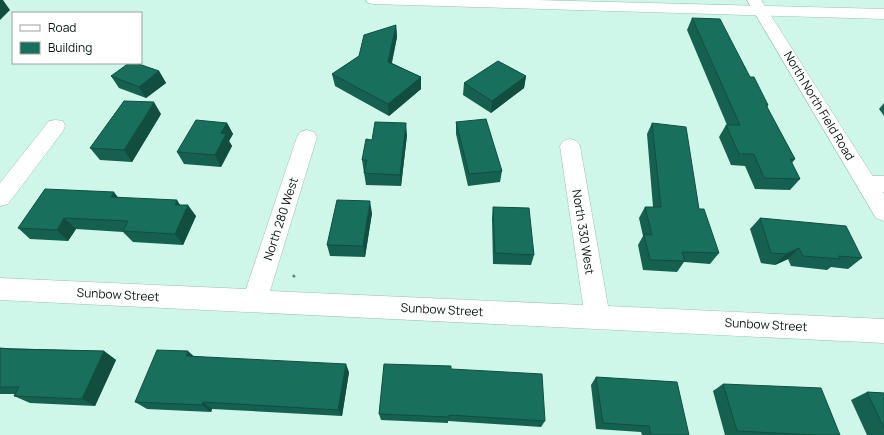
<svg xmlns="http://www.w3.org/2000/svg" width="884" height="435" font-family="Manrope,sans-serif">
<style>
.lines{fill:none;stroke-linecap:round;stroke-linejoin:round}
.minor-casing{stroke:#98bfb2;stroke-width:1}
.tertiary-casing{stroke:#98bfb2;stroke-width:1}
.path{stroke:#68837b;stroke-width:3;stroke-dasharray:2.5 3.5;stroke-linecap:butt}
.minor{fill:#fff;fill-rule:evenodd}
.tertiary{fill:#fff;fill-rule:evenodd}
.wall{fill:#15604f}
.shaded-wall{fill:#114e40}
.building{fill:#18705c;stroke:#114e40}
.labels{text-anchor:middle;stroke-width:3;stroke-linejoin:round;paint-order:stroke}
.street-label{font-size:12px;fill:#071511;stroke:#fff}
</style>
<rect width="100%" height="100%" fill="#cef7ea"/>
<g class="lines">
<g class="minor-casing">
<g id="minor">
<polygon points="366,0 535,0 884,9 884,19 373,4 368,3"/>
<polygon points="56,120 63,121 65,126 63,131 8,204 0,206 0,183 49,121"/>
<polygon points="307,130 314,132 317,137 270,291 583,305 560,146 563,141 570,139 577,141 580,146 608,306 884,319 884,343 0,300 0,278 246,289 297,137 300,132"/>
<polygon points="867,176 884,176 884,192 867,192 860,190 857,184 860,178"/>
</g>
</g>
<g class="tertiary-casing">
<polygon id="tertiary" points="747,0 761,0 884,194 884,221 876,218"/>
</g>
<polyline class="path" points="293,277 297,273"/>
<use href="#minor" class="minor"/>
<use href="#tertiary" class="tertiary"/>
</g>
<g class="wall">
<polygon points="692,18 750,77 768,105 767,108 795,159 792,163 800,179 790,190 755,189 745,166 731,165 719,137 726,125 727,125 687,30"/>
<polygon points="396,25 397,37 392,63 421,77 421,89 389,116 335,86 332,74 359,56"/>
<polygon points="159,71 166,83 146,98 119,88 111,76"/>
<polygon points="526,76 524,88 491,113 463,95 464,83"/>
<polygon points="884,103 884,116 879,109"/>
<polygon points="161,114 132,162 100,160 90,148"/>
<polygon points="456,122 502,171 500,182 468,186 456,134"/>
<polygon points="227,123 233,134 229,141 232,146 221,167 184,164 177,152"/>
<polygon points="652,123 699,209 719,253 710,264 684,262 677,272 643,270 638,245 643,236 639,218 645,207 653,207 647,134"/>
<polygon points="407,135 401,186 366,185 362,160 372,140"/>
<polygon points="118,197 180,205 196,216 183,245 133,242 123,232 76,229 68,241 30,239 18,228"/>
<polygon points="493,207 534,255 531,265 493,264 492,218"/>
<polygon points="372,213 365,257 330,256 327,245"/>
<polygon points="760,218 862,258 848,269 831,267 827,270 791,266 788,259 775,265 761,263 750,229"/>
<polygon points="0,348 104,351 116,360 95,406 30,403 14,396 15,394 0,394"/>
<polygon points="193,356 349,372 342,416 212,409 211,412 147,409 135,402"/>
<polygon points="451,369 545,421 541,427 448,421 448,423 381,420 379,414"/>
<polygon points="596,377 689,435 642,435 641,432 596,429 591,385"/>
<polygon points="723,384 840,435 725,435 713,391"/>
<polygon points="867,392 884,393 884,435 867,435 851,400"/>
</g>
<g class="shaded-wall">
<polygon points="0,0 3,0 10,10 0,20"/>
<polygon points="396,25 397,37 389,74 388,62"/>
<polygon points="159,71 166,83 146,98 139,87"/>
<polygon points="526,76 524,88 491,113 492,101"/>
<polygon points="421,77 421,89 389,116 388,104"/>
<polygon points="154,102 161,114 132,162 124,150"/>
<polygon points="227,123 233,134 229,141 232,146 221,167 215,155 221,133"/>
<polygon points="406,123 407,135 401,186 400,175"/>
<polygon points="114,192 123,204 111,197"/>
<polygon points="177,200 184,211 175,205"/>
<polygon points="370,201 372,213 365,257 363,246"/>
<polygon points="188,205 196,216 183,245 175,234"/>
<polygon points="64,218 76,229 68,241 57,230"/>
<polygon points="799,248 788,259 775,265 786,254"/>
<polygon points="104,351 116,360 95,406 82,399"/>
<polygon points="188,351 197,359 186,356"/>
<polygon points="346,364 349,372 342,416 338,410"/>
<polygon points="203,402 212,409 211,412 202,405"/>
</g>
<g class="building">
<polygon points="692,18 720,19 750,77 754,77 768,105 766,105 795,159 790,159 800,179 764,178 754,154 739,154 726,125 740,125"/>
<polygon points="396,25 388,62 421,77 388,104 332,74 359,56 364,35"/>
<polygon points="498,61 526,76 492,101 464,83"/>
<polygon points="129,63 136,63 159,71 139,87 111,76"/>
<polygon points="124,101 154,102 124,150 90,148"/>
<polygon points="486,119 502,171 469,174 456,122"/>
<polygon points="196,120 227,123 221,133 226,134 215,155 177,152"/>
<polygon points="375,122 406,123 400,175 364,173 367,160 362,160 366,139 372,140"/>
<polygon points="652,123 686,127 699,209 704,209 719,253 682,252 685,261 650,260 644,234 652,235 645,207 661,207"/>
<polygon points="45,189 114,192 111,197 177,200 175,205 188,205 175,234 123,231 128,221 64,218 57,230 18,228"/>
<polygon points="337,200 370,201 363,246 327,245"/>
<polygon points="493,207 529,208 534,255 495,253"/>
<polygon points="760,218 846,226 862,258 838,256 840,259 803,256 799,248 786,254 771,253"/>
<polygon points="0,348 11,349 104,351 82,399 14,396 19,387 0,387"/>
<polygon points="157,350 188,351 186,356 346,364 338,410 203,402 202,405 135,402"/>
<polygon points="384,364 451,366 451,369 542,374 545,421 449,415 449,417 379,414"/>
<polygon points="596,377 677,382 689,435 651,435 649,426 603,423"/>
<polygon points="723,384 821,388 840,435 815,435 737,431"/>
<polygon points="867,392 884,393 884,428"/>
</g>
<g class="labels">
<g class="street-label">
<text transform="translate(819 106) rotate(59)" y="4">North North Field Road</text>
<text transform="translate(281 219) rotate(-72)" y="4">North 280 West</text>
<text transform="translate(583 232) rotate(81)" y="4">North 330 West</text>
<text transform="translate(118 295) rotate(3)" y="4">Sunbow Street</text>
<text transform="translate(442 310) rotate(3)" y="4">Sunbow Street</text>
<text transform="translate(766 325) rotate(3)" y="4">Sunbow Street</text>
</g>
</g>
<rect x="12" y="12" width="130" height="52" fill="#ffffff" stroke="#9ca1a0"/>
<rect x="20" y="25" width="20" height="6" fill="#ffffff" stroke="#9ca1a0"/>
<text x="48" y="32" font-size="12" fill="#071511">Road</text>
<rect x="20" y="42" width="20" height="12" fill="#18705c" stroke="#9ca1a0"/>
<text x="48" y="52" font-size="12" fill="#071511">Building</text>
</svg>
